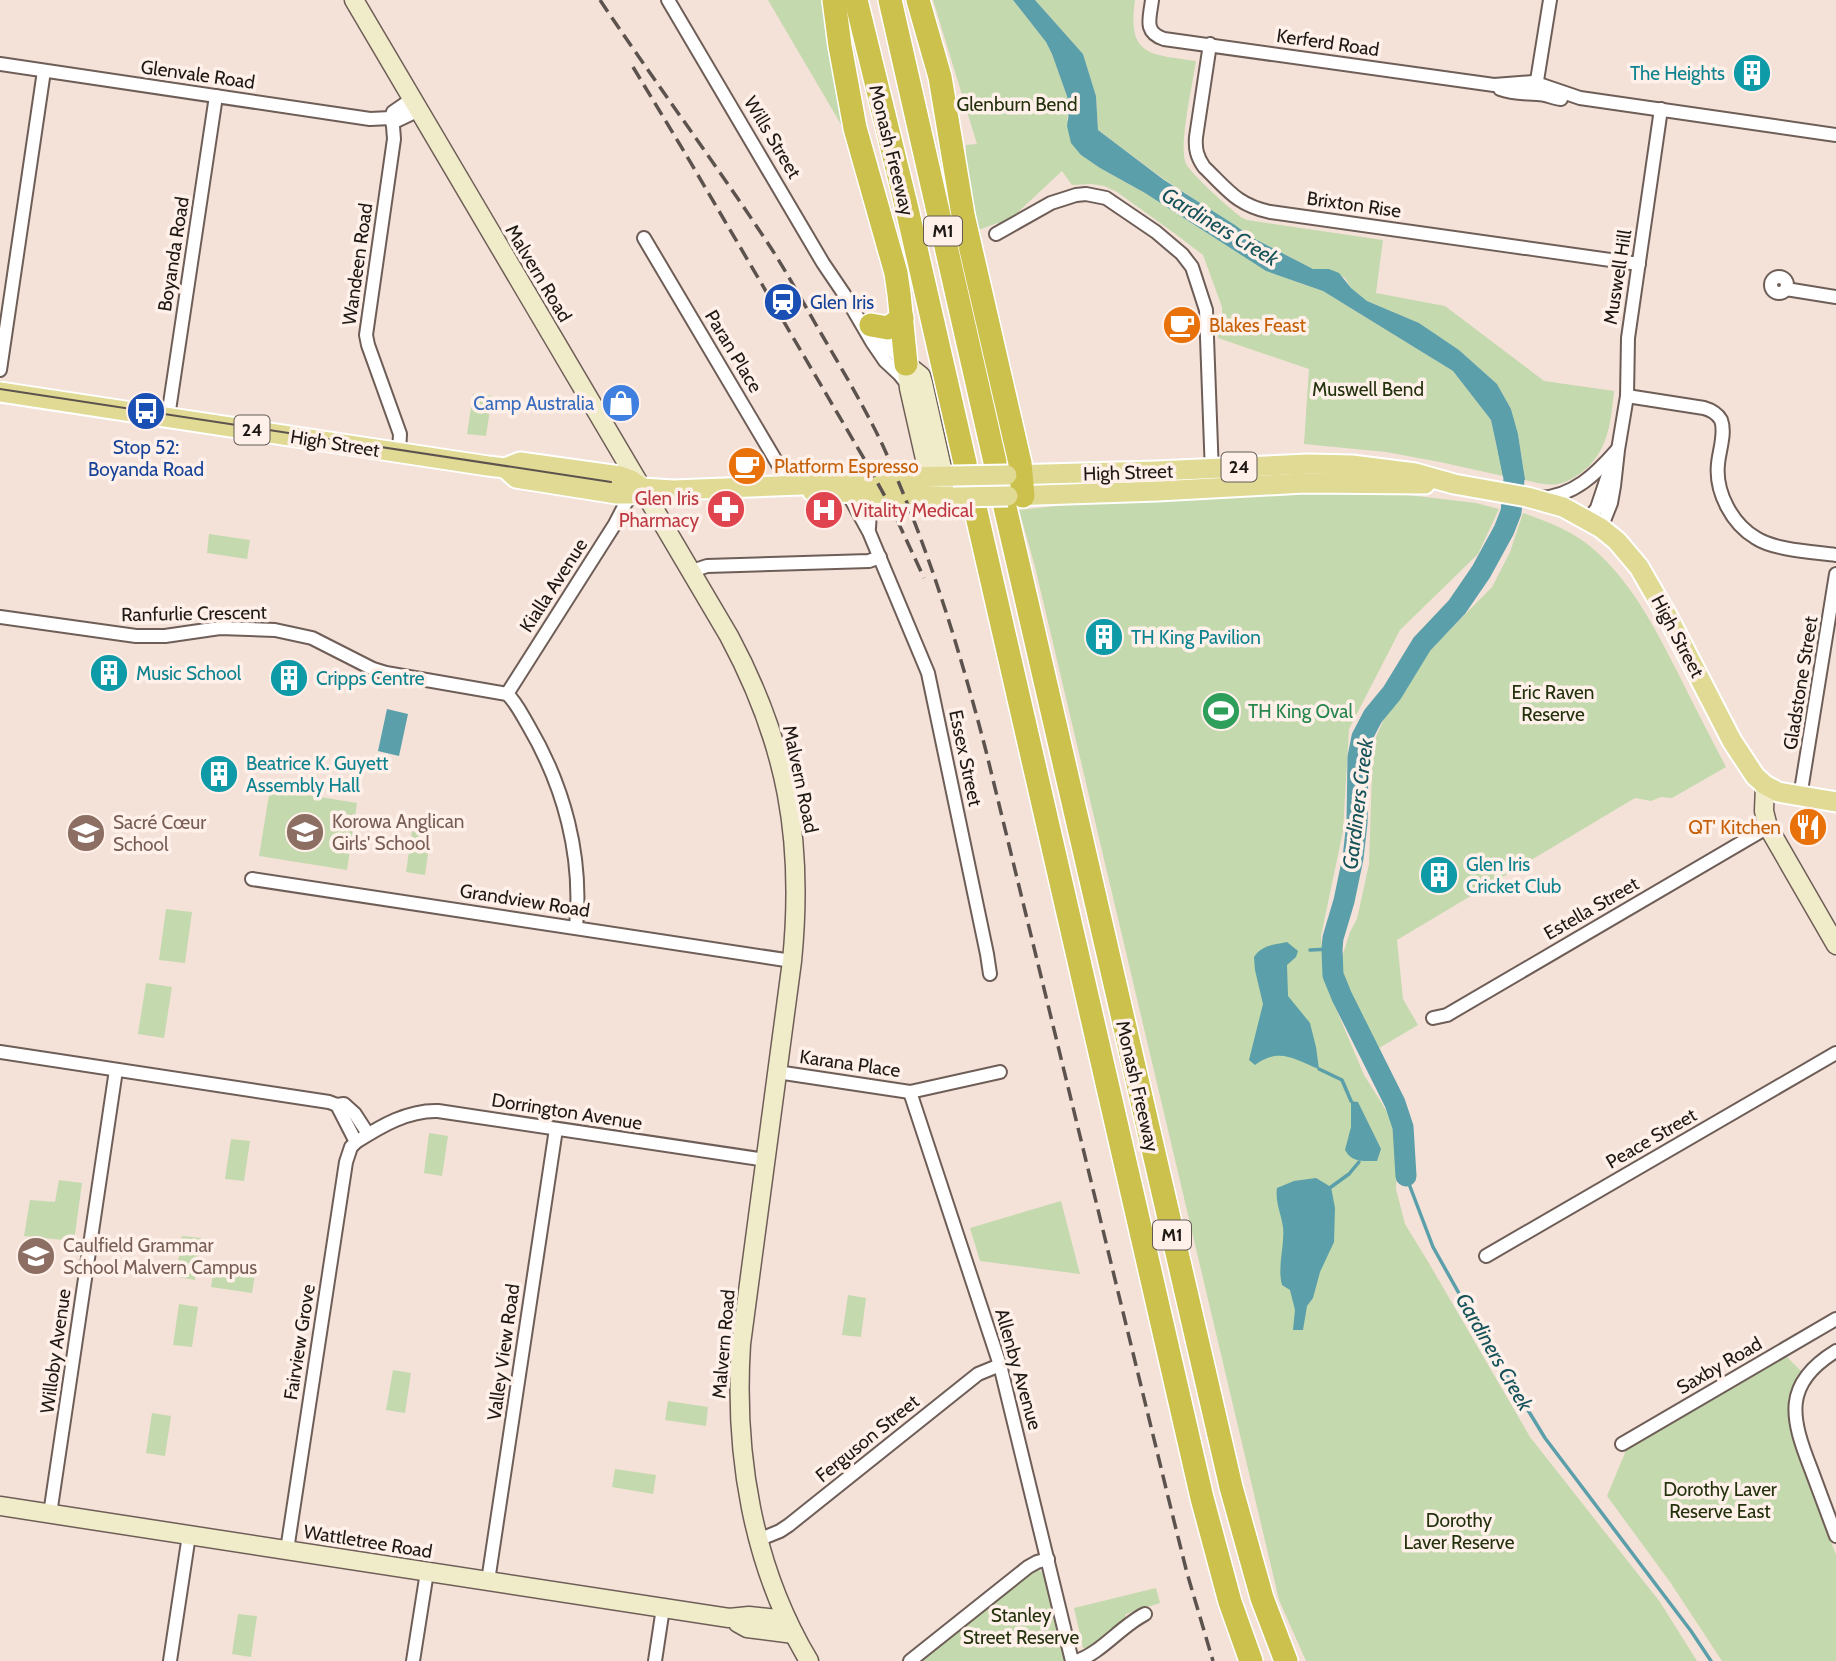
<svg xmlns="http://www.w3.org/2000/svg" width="1836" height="1661" font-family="Cabin,sans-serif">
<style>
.green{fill:#c4d9ad}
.water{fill:#5a9fa9}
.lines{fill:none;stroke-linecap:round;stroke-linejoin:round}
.stream{stroke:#5a9fa9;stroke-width:3.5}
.river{stroke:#5a9fa9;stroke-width:21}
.minor-casing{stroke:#6e5e57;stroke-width:16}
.secondary-casing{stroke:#6e5e57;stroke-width:21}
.primary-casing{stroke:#fff;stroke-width:23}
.motorway-casing{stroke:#fff;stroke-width:26}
.minor{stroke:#fff;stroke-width:12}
.secondary{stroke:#f0ecca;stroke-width:18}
.primary{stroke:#e0da94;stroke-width:19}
.motorway{stroke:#ccc14d;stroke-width:23}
.tram{stroke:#5d534e;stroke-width:2}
.rail{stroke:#5d534e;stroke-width:3.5;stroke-dasharray:14 7;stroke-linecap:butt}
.primary-bridge-casing{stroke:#fff;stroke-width:23;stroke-linecap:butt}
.primary-bridge{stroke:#e0da94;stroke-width:19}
.labels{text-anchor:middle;stroke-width:7;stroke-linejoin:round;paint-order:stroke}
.shield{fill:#fff0e9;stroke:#625a55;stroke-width:2}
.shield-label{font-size:18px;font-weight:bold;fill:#1f1916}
.street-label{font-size:19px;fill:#1f1916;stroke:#fff0e9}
.culture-label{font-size:19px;fill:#0d838f;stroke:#fff0e9;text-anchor:start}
.park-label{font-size:19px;fill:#23320d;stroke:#fff0e9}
.transit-label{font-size:19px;fill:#164399;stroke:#fff0e9;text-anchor:start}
.food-label{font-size:19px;fill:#c56008;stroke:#fff0e9;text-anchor:start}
.shop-label{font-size:19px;fill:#366cbe;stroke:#fff0e9;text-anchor:end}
.health-label{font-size:19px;fill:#be3a42;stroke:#fff0e9;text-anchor:end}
.leisure-label{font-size:19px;fill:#27864d;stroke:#fff0e9;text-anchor:start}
.education-label{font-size:19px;fill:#785e54;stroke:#fff0e9;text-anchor:start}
.water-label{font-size:21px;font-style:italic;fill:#16535b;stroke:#fff0e9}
</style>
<rect width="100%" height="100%" fill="#f4e2d9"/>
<g class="green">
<polygon points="768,0 823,0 849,138"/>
<polygon points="933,0 1013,0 1046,42 1052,54 1068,99 1069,112 1067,119 1081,155 1100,168 1145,193 1266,271 1323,291 1453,371 1491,420 1503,476 1440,462 1386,452 1304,444 1309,369 1218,338 1217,320 1222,313 1222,307 1203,255 1174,233 1117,192 1104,186 1092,184 1072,185 1062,171 1003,226 997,223 976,231 966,169 966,145 977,144"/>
<path d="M1035 0H1135C1127 56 1149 54 1196 61 1193 82 1178 148 1186 164 1193 176 1229 208 1241 217L1247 220 1383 240 1376 293 1445 306 1544 381 1614 391C1611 420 1609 447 1587 468 1579 475 1568 482 1558 484 1547 486 1535 482 1525 480L1518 434 1511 409 1497 384 1459 350 1419 323 1367 301 1351 288 1345 278 1329 269H1313L1251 237 1235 225 1165 180 1098 130 1096 96 1083 54Z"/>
<polygon points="473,394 492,396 486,436 467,434"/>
<polygon points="1357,489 1476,503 1499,509 1478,554 1400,630 1349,729 1343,831 1321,936 1324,971 1329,992 1364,1075 1386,1110 1395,1132 1398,1147 1396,1189 1405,1224 1430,1265 1530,1437 1660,1602 1697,1661 1306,1661 1279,1600 1035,567 1019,510 1120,499"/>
<path d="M1523 513C1545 521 1567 529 1586 543 1629 576 1655 628 1679 675 1694 706 1710 736 1726 767L1672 798 1661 797 1651 801 1635 798 1397 940 1403 999 1418 1025 1379 1048 1342 977V957L1350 932 1357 919 1369 864 1373 744 1383 721 1429 651 1492 587 1510 552Z"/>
<polygon points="209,534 250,540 247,559 207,553"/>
<polygon points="270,789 357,803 347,870 259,856"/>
<polygon points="412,831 431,834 425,875 406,872"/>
<polygon points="166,909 192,912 185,963 159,960"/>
<polygon points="146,983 172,987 164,1038 138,1034"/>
<polygon points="429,1133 448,1136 442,1176 424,1173"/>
<polygon points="231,1139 250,1141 244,1181 225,1179"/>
<polygon points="59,1180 82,1183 74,1241 24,1236 30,1200 55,1202"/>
<polygon points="1061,1201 1080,1274 980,1261 970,1228"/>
<polygon points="182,1236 201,1238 195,1280 176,1277"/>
<polygon points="214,1268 255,1274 252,1293 211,1287"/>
<polygon points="848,1295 866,1298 861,1337 842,1335"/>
<polygon points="179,1304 198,1307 192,1347 173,1345"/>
<path d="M1785 1355 1802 1372C1790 1392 1786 1409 1791 1433L1836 1555V1661H1722L1670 1582 1607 1496 1627 1448Z"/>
<polygon points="393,1370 411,1373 405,1413 386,1410"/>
<polygon points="668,1401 708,1407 706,1426 665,1420"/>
<polygon points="152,1413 171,1416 165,1456 146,1453"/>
<polygon points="615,1469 656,1475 653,1494 612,1487"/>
<polygon points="1034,1570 1039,1570 1045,1574 1066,1661 919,1661"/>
<polygon points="1156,1588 1160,1603 1126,1614 1125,1619 1088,1648 1083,1648 1074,1608"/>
<polygon points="238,1614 257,1616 251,1657 232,1654"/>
</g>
<g class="water">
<polygon points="1013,0 1035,0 1083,54 1096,96 1098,130 1164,180 1235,225 1251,237 1313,269 1329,269 1339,273 1351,288 1367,301 1419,323 1459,350 1497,384 1511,409 1518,434 1525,480 1503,476 1491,420 1453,371 1323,291 1266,271 1145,193 1100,168 1081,155 1071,143 1067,126 1069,112 1068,99 1052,54 1046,42"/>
<polygon points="387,709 408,714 399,756 378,751"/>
<path d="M1287 942 1298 951 1296 957 1287 965 1288 996 1310 1023 1316 1047 1319 1069C1293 1059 1280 1047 1255 1065L1249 1060 1263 1004 1255 970 1254 957C1262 945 1273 945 1287 942Z"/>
<path d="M1351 1101 1358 1102 1381 1149 1377 1161C1364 1161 1352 1163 1345 1150L1351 1127Z"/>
<path d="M1316 1178 1331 1187 1335 1208 1334 1242 1320 1272 1313 1298 1307 1306 1303 1330H1293L1295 1310 1290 1290 1282 1285C1277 1266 1285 1246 1283 1227 1281 1213 1275 1202 1277 1188L1294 1181Z"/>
</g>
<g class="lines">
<g class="stream">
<polyline points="1310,950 1332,949"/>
<polyline points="1319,1069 1342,1080 1351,1101"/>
<polyline points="1406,1176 1433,1247 1484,1338 1545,1438 1691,1631 1711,1661"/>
<polyline points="1331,1187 1349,1174 1359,1162"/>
</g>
<polyline class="river" points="1406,1176 1403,1127 1395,1103 1342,997 1333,975 1332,949 1333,938 1344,901 1353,858 1357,823 1358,757 1362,737 1373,716 1392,693 1422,644 1457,607 1481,572 1504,530 1511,512 1513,493 1514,478 1509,453"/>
<g class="minor-casing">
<g id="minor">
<polyline points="668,0 823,263 844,294 872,342 885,361 899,374 908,385"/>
<path d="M1152 0C1150 18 1143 32 1164 39L1494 85 1533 82 1580 98 1836 135"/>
<path d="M1210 44 1196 137C1195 149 1197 157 1204 167 1228 190 1237 205 1270 212L1639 264"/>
<polyline points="0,64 370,119 391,118 398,120 419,110"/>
<path d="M1500 89C1513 94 1523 93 1537 94 1545 94 1553 98 1561 99"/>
<polyline points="1535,93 1550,0"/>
<polyline points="391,118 393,126 394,139 366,335 368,345 400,434 399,453"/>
<polyline points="391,118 393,112 412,99"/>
<polyline points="996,234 1051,203 1076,195 1086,194 1106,198 1156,232 1182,254 1192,267 1206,310 1212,474"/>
<polyline points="644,238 782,471 785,486"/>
<circle cx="1779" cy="285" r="8"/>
<polyline points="1786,289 1836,297"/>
<polyline points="872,326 891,350 904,362"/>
<polyline points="0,370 44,71"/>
<path d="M1627 396 1704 408C1711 410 1717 413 1721 420 1726 433 1719 451 1718 464 1715 492 1732 524 1756 538 1774 550 1814 552 1836 555"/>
<polyline points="168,417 216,96"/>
<polyline points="847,492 869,532 928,673 987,954 990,974"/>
<path d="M1540 498C1574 496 1596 474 1617 450"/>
<polyline points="1588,520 1597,508 1612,463"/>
<polyline points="869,528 870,512 883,494"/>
<polyline points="1601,528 1611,503 1614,486 1618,450 1627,396 1628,338 1661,109"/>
<polyline points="692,571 707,566 869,561 880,557"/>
<path d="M0 617 136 636H165L220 628 275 630 312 638 373 669 386 673 507 694C516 702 522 715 528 725 564 786 583 856 576 927"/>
<polyline points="507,694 615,524 630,495"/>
<polyline points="1800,797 1836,574"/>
<polyline points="252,879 792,961"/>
<polyline points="1433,1018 1447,1015 1768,827"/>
<polyline points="0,1052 329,1102 337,1105 344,1104 355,1114 368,1134"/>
<polyline points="777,1072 910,1092 1000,1072"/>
<polyline points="910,1092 1000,1365 1072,1661"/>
<polyline points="337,1105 356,1142"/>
<polyline points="1486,1256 1836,1053"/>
<path d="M1836 1351C1782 1384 1791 1418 1811 1469 1819 1491 1828 1514 1836 1536"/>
<polyline points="1622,1444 1836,1319"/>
<polyline points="50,1514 116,1070"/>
<polyline points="758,1540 780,1531 789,1525 978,1374 1000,1365"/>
<path d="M287 1550 346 1162 351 1147 356 1142C381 1126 408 1110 438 1111L766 1160"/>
<polyline points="488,1581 556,1129"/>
<polyline points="170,1661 189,1535"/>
<polyline points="413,1661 427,1572"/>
<polyline points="655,1661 663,1608"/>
<polyline points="910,1661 1028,1567 1037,1562 1048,1559"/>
<path d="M1076 1661C1100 1654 1121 1626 1145 1614"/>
</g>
</g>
<g class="secondary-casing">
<g id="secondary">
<path d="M354 0 729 636C787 744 804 840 792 961L741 1344C734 1453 752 1566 809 1661"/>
<polyline points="906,364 921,376 923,383 944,477 945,497"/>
<polyline points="906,364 909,388 932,490"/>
<polyline points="1765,785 1764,811 1768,827 1836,945"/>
<polyline points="0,1506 729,1618 749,1616 787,1620"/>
<polyline points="738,1623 747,1628 794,1634"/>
</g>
</g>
<g class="primary-casing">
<g id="primary">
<polyline points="0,392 488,466 505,468 520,462 620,476 631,480 642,488 673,490 802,485 810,479 953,476"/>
<polyline points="505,468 516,478 617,494 631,494 642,488"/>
<polyline points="1007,475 1156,471 1308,464 1352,465 1415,473 1454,484 1527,497 1563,507 1601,528 1617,541 1639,567 1669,619 1732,741 1755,776 1765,785 1778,792 1836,802"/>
<polyline points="812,491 958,497"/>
<polyline points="1008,496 1158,491 1304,483 1425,484"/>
</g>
</g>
<g class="motorway-casing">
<g id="motorway">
<polyline points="834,0 840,46 855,128 896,273 899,294 906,364"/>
<polyline points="856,0 907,209 965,463"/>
<polyline points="890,0 995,462"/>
<polyline points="918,0 940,77 963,215 1020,463 1023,496"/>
<polyline points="871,325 888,328 902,318"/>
<polyline points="975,507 1202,1498 1230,1602 1251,1661"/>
<polyline points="1005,507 1231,1487 1262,1598 1286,1661"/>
</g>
</g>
<use href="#minor" class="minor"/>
<use href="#secondary" class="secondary"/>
<use href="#primary" class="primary"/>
<use href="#motorway" class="motorway"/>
<polyline class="tram" points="0,389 611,482"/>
<g class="rail">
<path d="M600 0C656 84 716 164 771 248 789 276 805 306 822 335 843 371 865 408 883 446 927 544 959 647 986 751L1174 1521 1187 1573 1213 1661"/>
<polyline points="633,67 685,153 866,462 892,509 924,578"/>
</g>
<g class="primary-bridge-casing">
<g id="primary-bridge">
<polyline points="953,476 1007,475"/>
<polyline points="958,497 1008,496"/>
</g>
</g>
<use href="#primary-bridge" class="primary-bridge"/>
</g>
<defs>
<g id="building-disc" transform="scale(2.0125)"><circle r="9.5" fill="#0f9aa8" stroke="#fff0e9"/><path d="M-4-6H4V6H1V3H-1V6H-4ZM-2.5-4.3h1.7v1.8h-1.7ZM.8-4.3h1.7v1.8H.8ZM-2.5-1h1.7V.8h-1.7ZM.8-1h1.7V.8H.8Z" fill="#fff"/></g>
<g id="station-disc" transform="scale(2.0125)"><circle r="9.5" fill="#1a4fb4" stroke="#fff0e9"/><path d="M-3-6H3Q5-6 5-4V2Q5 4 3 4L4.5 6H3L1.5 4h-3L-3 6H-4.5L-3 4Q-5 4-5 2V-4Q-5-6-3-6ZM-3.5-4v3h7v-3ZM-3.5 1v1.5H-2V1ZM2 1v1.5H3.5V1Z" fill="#fff"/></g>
<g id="cafe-disc" transform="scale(2.0125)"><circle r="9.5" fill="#e8710a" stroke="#fff0e9"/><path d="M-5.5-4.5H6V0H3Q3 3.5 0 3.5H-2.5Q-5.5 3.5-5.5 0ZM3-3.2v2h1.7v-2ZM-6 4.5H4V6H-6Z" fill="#fff"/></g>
<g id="shop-disc" transform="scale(2.0125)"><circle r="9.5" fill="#3f7fe0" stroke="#fff0e9"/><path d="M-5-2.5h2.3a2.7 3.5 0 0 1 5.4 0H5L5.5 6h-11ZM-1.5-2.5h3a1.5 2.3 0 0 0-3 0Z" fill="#fff"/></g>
<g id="bus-disc" transform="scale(2.0125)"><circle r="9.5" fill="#1a4fb4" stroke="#fff0e9"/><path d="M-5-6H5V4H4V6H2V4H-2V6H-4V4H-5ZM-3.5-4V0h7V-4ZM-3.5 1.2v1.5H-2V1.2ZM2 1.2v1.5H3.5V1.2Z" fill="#fff"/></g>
<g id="pharmacy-disc" transform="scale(2.0125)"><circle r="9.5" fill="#e0444e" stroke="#fff0e9"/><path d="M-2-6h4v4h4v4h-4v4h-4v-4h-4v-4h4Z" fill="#fff"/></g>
<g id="hospital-disc" transform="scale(2.0125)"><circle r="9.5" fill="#e0444e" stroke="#fff0e9"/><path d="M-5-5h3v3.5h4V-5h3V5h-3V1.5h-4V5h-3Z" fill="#fff"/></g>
<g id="stadium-disc" transform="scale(2.0125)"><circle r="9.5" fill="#2e9e5b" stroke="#fff0e9"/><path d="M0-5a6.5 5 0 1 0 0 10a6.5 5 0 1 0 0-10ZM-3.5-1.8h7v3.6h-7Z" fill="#fff"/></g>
<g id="restaurant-disc" transform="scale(2.0125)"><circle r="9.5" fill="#e8710a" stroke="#fff0e9"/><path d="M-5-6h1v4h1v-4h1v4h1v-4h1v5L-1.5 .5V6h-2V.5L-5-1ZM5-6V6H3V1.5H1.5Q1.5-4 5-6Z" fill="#fff"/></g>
<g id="school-disc" transform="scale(2.0125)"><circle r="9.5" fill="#8d6e63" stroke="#fff0e9"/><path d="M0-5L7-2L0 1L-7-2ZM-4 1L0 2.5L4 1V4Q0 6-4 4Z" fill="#fff"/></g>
</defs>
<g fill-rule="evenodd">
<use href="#building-disc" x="1752" y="73"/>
<use href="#station-disc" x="783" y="302"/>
<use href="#cafe-disc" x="1182" y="325"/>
<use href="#shop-disc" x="621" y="403"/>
<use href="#bus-disc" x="146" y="411"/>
<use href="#cafe-disc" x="747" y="466"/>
<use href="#pharmacy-disc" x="726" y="509"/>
<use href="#hospital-disc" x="824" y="510"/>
<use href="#building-disc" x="1104" y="637"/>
<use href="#building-disc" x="109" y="673"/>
<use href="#building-disc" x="289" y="678"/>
<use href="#stadium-disc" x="1221" y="711"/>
<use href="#building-disc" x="219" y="774"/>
<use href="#restaurant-disc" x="1808" y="827"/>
<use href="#school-disc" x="305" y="832"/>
<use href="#school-disc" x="86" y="833"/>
<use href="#building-disc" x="1439" y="875"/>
<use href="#school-disc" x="36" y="1256"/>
</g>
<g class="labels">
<g class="shield">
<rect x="924" y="216.5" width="38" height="29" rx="5"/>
<rect x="234.5" y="415.5" width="35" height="29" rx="5"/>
<rect x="1221.5" y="452.5" width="35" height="29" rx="5"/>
<rect x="1153" y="1220.5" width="38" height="29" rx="5"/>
</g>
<g class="shield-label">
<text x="943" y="237">M1</text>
<text x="252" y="436">24</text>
<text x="1239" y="473">24</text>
<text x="1172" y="1241">M1</text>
</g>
<g class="street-label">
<text transform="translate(1328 42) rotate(8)" y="7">Kerferd Road</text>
<text transform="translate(198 74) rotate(8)" y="7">Glenvale Road</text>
<text transform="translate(773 137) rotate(59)" y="7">Wills Street</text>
<text transform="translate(892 150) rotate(76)" y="7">Monash Freeway</text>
<text transform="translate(1354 204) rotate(8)" y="7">Brixton Rise</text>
<text transform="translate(173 254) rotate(-81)" y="7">Boyanda Road</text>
<text transform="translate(357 264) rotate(-82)" y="7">Wandeen Road</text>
<text transform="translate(539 273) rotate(59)" y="7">Malvern Road</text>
<text transform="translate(1617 277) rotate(-81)" y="7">Muswell Hill</text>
<text transform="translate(734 351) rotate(59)" y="7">Paran Place</text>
<text transform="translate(335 443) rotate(9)" y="7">High Street</text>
<text transform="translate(1128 472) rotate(-2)" y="7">High Street</text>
<text transform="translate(553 585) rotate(-57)" y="7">Kialla Avenue</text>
<text transform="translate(194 613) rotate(-1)" y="7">Ranfurlie Crescent</text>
<text transform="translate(1678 636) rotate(62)" y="7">High Street</text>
<text transform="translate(1800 683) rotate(-81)" y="7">Gladstone Street</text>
<text transform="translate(966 758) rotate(78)" y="7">Essex Street</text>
<text transform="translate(801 779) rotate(78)" y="7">Malvern Road</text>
<text transform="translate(525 900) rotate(9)" y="7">Grandview Road</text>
<text transform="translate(1591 908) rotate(-30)" y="7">Estella Street</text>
<text transform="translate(850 1063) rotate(8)" y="7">Karana Place</text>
<text transform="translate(1138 1086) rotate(77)" y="7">Monash Freeway</text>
<text transform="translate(567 1111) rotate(9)" y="7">Dorrington Avenue</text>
<text transform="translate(1651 1138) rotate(-30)" y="7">Peace Street</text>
<text transform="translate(299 1342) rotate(-81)" y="7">Fairview Grove</text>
<text transform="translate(723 1344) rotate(-85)" y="7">Malvern Road</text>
<text transform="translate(55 1351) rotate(-82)" y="7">Willoby Avenue</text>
<text transform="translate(503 1352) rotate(-82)" y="7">Valley View Road</text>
<text transform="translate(1719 1365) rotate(-30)" y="7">Saxby Road</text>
<text transform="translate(1019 1369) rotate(74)" y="7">Allenby Avenue</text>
<text transform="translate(867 1438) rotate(-39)" y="7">Ferguson Street</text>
<text transform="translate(368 1541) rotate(9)" y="7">Wattletree Road</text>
</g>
<g class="culture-label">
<text x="1725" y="80" text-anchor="end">The Heights</text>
<text x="1131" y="644">TH King Pavilion</text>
<text x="136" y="680">Music School</text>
<text x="316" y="685">Cripps Centre</text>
<text x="246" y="770">Beatrice K. Guyett<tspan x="246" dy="22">Assembly Hall</tspan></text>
<text x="1466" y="871">Glen Iris<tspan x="1466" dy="22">Cricket Club</tspan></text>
</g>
<g class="park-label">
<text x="1017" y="111">Glenburn Bend</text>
<text x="1368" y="396">Muswell Bend</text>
<text x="1553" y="699">Eric Raven<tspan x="1553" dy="22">Reserve</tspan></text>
<text x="1720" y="1496">Dorothy Laver<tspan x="1720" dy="22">Reserve East</tspan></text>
<text x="1459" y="1527">Dorothy<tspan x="1459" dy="22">Laver Reserve</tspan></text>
<text x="1021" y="1622">Stanley<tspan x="1021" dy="22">Street Reserve</tspan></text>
</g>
<g class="transit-label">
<text x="810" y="309">Glen Iris</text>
<text x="146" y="454" text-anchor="middle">Stop 52:<tspan x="146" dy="22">Boyanda Road</tspan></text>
</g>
<g class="food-label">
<text x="1209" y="332">Blakes Feast</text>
<text x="774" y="473">Platform Espresso</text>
<text x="1781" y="834" text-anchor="end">QT' Kitchen</text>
</g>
<g class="shop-label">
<text x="594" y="410">Camp Australia</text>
</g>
<g class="health-label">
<text x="699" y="505">Glen Iris<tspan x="699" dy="22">Pharmacy</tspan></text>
<text x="851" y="517" text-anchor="start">Vitality Medical</text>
</g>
<g class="leisure-label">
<text x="1248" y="718">TH King Oval</text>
</g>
<g class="education-label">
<text x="332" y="828">Korowa Anglican<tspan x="332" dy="22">Girls' School</tspan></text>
<text x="113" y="829">Sacré Cœur<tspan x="113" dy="22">School</tspan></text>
<text x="63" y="1252">Caulfield Grammar<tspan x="63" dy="22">School Malvern Campus</tspan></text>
</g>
<g class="water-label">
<text transform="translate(1220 227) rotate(31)" y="7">Gardiners Creek</text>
<text transform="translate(1358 804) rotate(-83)" y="7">Gardiners Creek</text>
<text transform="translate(1494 1352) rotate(60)" y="7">Gardiners Creek</text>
</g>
</g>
</svg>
